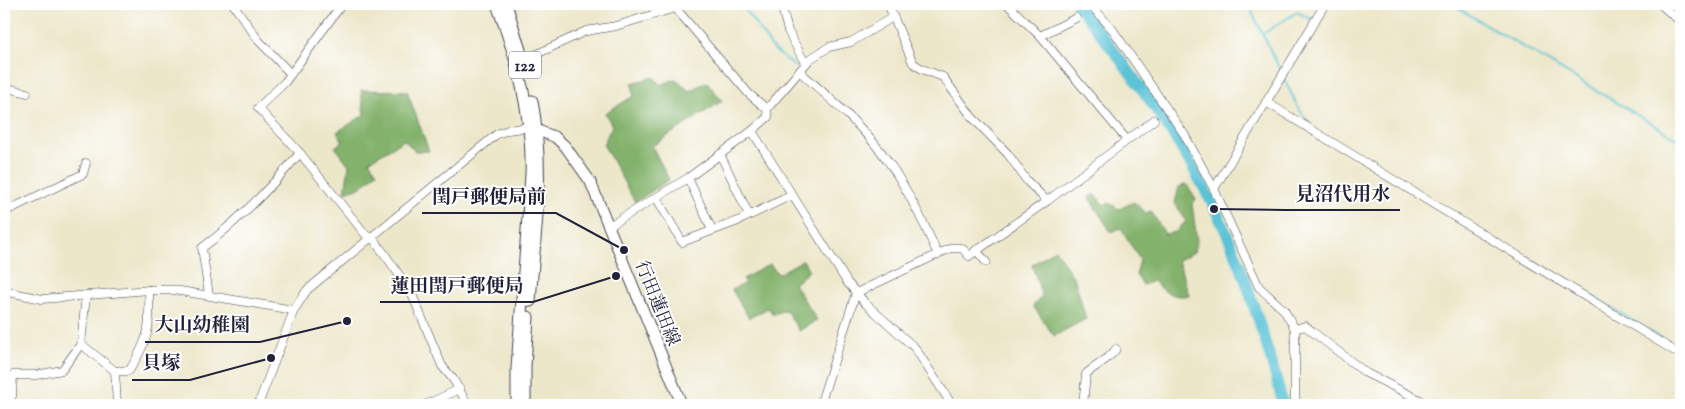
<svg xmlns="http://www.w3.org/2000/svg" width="1685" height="409" font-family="'Sorts Mill Goudy','Noto Serif JP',serif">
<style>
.forest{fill:#83b26c;stroke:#526a54}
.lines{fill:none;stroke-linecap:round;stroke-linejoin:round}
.stream{stroke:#5bc3d7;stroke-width:2}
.river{stroke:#5bc3d7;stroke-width:11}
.minor-casing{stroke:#404050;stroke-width:9}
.major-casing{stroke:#404050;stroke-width:12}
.highway-casing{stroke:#404050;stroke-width:13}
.minor{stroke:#fff;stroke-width:8}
.major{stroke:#fff;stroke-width:10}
.highway{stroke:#fff;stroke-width:11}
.labels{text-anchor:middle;stroke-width:4;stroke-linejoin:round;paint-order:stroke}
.shield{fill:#fff;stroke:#646476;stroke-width:1}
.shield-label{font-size:16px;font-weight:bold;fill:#22223b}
.street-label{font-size:18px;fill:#22223b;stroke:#fff}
.leader{fill:none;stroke:#22223b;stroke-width:2}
.callout-dot{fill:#22223b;stroke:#fff;stroke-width:2}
.callout-label{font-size:19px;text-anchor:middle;font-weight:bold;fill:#22223b;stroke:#fff;stroke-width:4;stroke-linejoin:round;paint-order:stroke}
</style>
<rect width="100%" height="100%" fill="#fff"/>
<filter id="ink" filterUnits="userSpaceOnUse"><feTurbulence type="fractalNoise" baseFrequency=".02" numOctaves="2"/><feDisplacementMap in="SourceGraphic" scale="10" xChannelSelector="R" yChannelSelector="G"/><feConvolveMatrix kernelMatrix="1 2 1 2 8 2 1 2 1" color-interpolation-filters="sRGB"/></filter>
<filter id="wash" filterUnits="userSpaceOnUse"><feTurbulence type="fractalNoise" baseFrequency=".0096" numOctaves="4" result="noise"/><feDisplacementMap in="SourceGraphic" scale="20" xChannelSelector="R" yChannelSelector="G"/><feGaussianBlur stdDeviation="1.12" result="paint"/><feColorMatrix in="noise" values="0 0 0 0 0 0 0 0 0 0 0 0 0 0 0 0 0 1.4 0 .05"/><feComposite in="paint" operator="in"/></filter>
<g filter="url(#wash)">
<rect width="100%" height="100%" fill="#ede7ca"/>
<g class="forest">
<polygon points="654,77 660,85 676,79 689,91 707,82 722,101 652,146 669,180 635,202 603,144 612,126 605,113 634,96 632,83"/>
<polygon points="361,90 407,91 429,151 415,151 404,140 369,161 377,172 361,187 345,192 349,165 335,147 343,141 337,132 364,115"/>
<path d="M1187 184 1196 200 1192 204 1197 241 1194 252 1178 260 1189 295C1175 299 1162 291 1153 281L1143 285 1136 275 1140 260 1121 228 1111 232 1089 198 1094 194 1104 205 1109 203 1119 209 1134 202 1146 213 1151 211 1165 234 1176 232 1186 221 1175 203 1179 187Z"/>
<polygon points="1055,249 1075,280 1086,319 1054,336 1033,306 1042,296 1032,265"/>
<polygon points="803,260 809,271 794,284 817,320 799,331 786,310 773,314 768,308 749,318 732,290 745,283 743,279 770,264 778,274"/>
</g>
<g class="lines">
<g class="stream">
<polyline points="741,4 773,49 795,67"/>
<polyline points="1248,4 1281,72"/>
<polyline points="1451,4 1681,141"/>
<polyline points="1263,34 1297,12 1313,20"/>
<polyline points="1284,79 1299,109 1310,124"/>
<polyline points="1570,283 1681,350"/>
</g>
<path class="river" d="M1077 4C1139 81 1197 161 1235 253 1245 277 1252 301 1260 325 1268 351 1277 378 1283 405"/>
</g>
</g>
<g filter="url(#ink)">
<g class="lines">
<g class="minor-casing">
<g id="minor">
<polyline points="233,4 259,41 291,74"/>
<polyline points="342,4 285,82 258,108 300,153 366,235 374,240 386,256 411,292 442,366 453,379 468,405"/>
<polyline points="672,4 749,94 767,109 768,117 752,131"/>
<polyline points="781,4 788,31 805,63"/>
<polyline points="888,4 913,63 922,69 943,77 972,117 1008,154 1027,181 1047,201"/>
<polyline points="1007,4 1040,36 1076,18"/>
<polyline points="1090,4 1113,30 1184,134 1214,189 1259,287 1284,310 1295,329 1295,405"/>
<polyline points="1660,4 1681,22"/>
<polyline points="4,21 5,4"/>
<polyline points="1040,36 1127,140"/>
<polyline points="524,60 586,31 616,26 675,8"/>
<path d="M799 71C831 99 866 129 890 164 909 192 924 223 938 255"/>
<polyline points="4,87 27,93"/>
<polyline points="1266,102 1681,355"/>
<polyline points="767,109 810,59 829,47 851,42 893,17"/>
<polyline points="720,154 749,215"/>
<polyline points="688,178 712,230"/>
<polyline points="1214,189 1325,4"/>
<polyline points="656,197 682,242 738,221 792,195"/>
<polyline points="4,212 83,174 86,163"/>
<polyline points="609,226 688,178 752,131 847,282 866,304 915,348 952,405"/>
<polyline points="976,250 986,262"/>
<polyline points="4,291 42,299 149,290 174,290 294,310"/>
<polyline points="86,295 81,344 115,371 117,405"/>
<path d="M209 295 202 248C239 221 270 188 300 153"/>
<polyline points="1295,329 1305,326 1366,373 1420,400 1420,405"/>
<path d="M115 371H129C150 337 150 329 149 290"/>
<polyline points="4,396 12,396 13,375 36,375 62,370 81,344"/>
<polyline points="258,405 294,310 307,290 497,134 508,130 529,127"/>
<polyline points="425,405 460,389"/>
<polyline points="820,405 856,293 951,248 962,248 969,256 1047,201 1154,120"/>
<path d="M1083 405 1086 374C1095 366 1111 358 1116 349"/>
</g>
</g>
<g class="major-casing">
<polyline id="major" points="529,127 555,137 565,146 590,181 682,405"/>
</g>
<g class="highway-casing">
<g id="highway">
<path d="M497 4C517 58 533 116 531 175L517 368V405"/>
<polyline points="506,4 526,70"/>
<path d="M530 301C535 230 545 172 532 101"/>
<polyline points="525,405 525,367 528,317"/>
</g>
</g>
<use href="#minor" class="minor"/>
<use href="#major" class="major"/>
<use href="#highway" class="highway"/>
</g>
</g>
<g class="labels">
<rect class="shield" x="509" y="51.5" width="32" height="27" rx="4"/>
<g class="shield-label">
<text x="525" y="71">122</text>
</g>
<g class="street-label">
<text transform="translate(658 303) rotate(68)" y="6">行田蓮田線</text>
</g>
</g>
<path class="leader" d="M1214 209L1285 210H1400M624 250L556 213H422M616 276L533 302H380M347 321L260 342H145M271 358L190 380H132"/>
<g class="callout-dot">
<circle cx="1214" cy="209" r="5"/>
<circle cx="624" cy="250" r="5"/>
<circle cx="616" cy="276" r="5"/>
<circle cx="347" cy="321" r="5"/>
<circle cx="271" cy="358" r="5"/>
</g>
<g class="callout-label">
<text x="1343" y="200">見沼代用水</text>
<text x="489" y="203">閏戸郵便局前</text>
<text x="457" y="292">蓮田閏戸郵便局</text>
<text x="202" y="331">大山幼稚園</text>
<text x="161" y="369">貝塚</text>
</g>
<rect width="1685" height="409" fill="none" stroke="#fff" stroke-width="20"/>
</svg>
